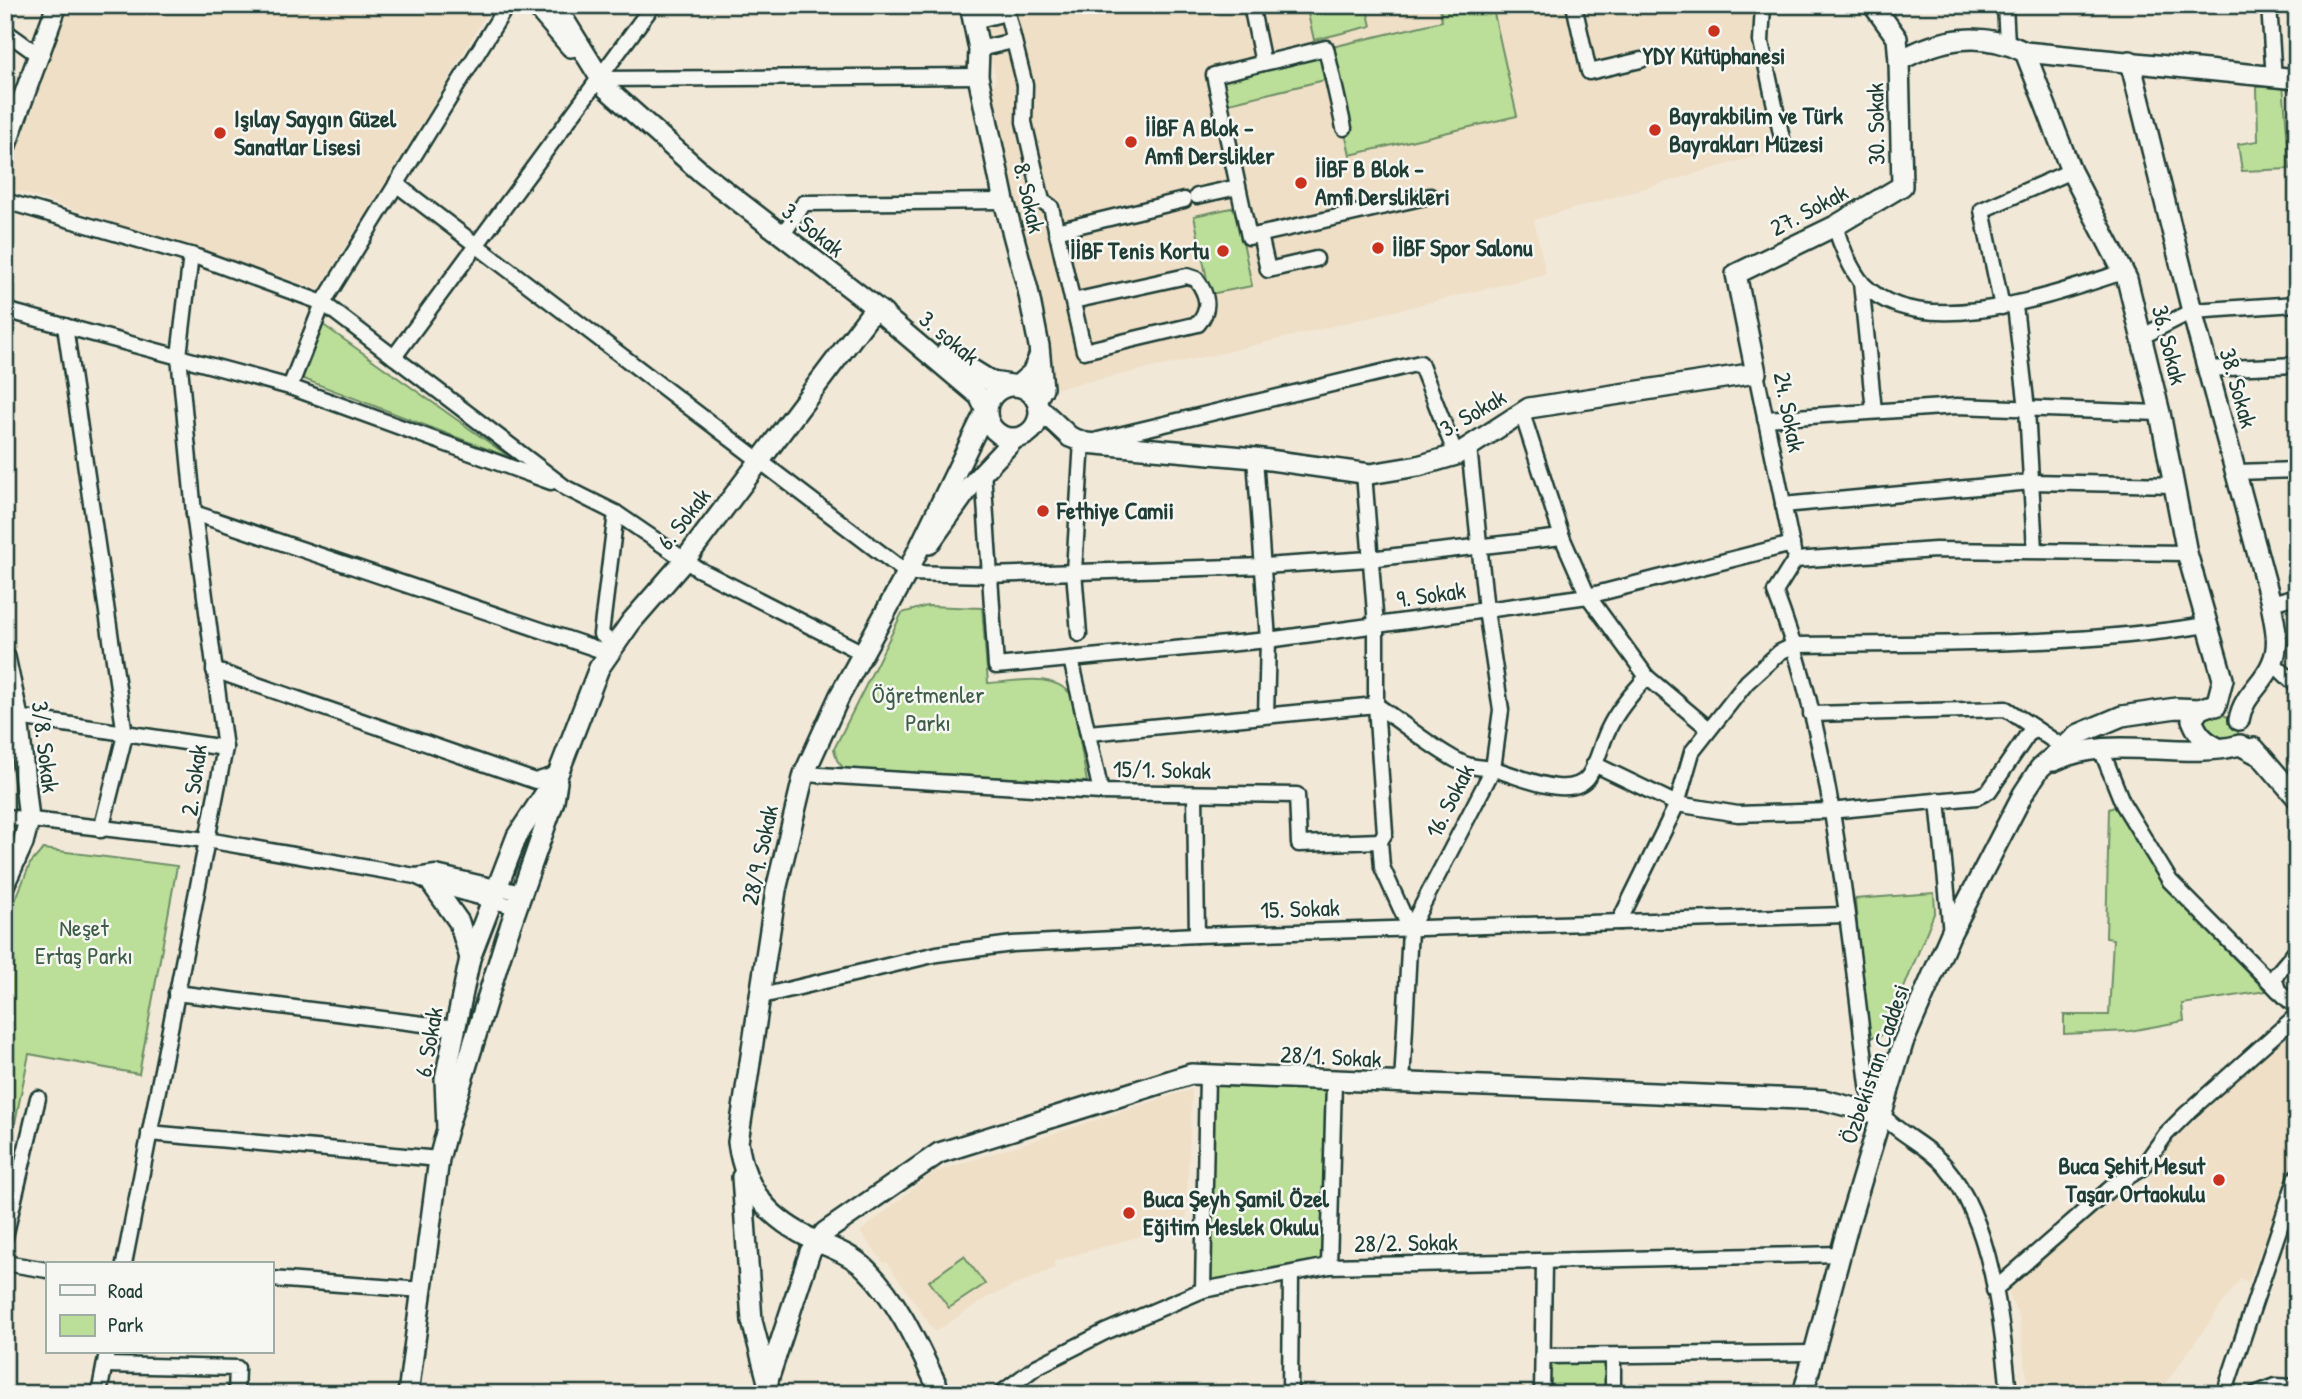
<svg xmlns="http://www.w3.org/2000/svg" width="2302" height="1399" font-family="'Patrick Hand',sans-serif">
<style>
.built{fill:#efdfc6}
.green{fill:#bbdf99;stroke:#6d8e66;stroke-width:2}
.lines{fill:none;stroke-linecap:round;stroke-linejoin:round}
.street-casing{stroke:#1f3d34;stroke-width:19}
.secondary-casing{stroke:#1f3d34;stroke-width:24}
.street{stroke:#f6f6f2;stroke-width:14}
.secondary{stroke:#f6f6f2;stroke-width:19}
.poi-dot{fill:#c8321e;stroke:#f6f6f2;stroke-width:2.5}
.labels{text-anchor:middle;stroke-width:5;stroke-linejoin:round;paint-order:stroke}
.poi-label{font-size:24px;font-weight:bold;fill:#1f3d34;stroke:#f6f6f2;text-anchor:start}
.street-label{font-size:24px;fill:#1f3d34;stroke:#f6f6f2}
.park-label{font-size:24px;fill:#3e5d48;stroke:#f6f6f2}
</style>
<rect width="100%" height="100%" fill="#f2e8d8"/>
<filter id="ink" filterUnits="userSpaceOnUse"><feTurbulence type="fractalNoise" baseFrequency=".0143" numOctaves="2"/><feDisplacementMap in="SourceGraphic" scale="14" xChannelSelector="R" yChannelSelector="G"/><feConvolveMatrix kernelMatrix="1 2 1 2 8 2 1 2 1" color-interpolation-filters="sRGB"/></filter>
<g filter="url(#ink)">
<g class="built">
<polygon points="69,5 491,5 447,82 319,289 5,187"/>
<polygon points="979,5 1760,5 1752,46 1774,151 1534,220 1546,274 1222,353 1054,389 1018,233 992,90 996,79"/>
<polygon points="2282,1038 2297,1051 2297,1165 2248,1283 2241,1278 2158,1394 2029,1394 2019,1317 2007,1289 2124,1191 2139,1202 2162,1151"/>
<polygon points="1192,1089 1186,1217 1179,1225 1054,1261 1055,1268 988,1297 935,1332 887,1262 884,1263 860,1232 932,1173"/>
</g>
<g class="green">
<polygon points="1306,5 1366,5 1371,26 1314,40"/>
<polygon points="1439,5 1506,5 1493,9 1517,116 1350,155 1333,78 1221,105 1214,75 1442,21"/>
<polygon points="2283,83 2290,169 2242,171 2238,144 2258,141 2257,87"/>
<polygon points="1236,207 1252,286 1210,294 1194,216"/>
<polygon points="322,324 511,458 301,378"/>
<path d="M927 606 982 608 988 683C1017 682 1051 671 1072 695L1087 782 844 769 837 760 834 749 902 613Z"/>
<polygon points="2215,711 2234,720 2239,729 2236,740 2214,744 2200,721"/>
<polygon points="2117,806 2161,883 2266,991 2182,1004 2184,1021 2130,1031 2064,1034 2064,1015 2109,1015 2113,939 2106,938 2109,809"/>
<polygon points="43,849 177,866 139,1074 29,1054 5,1172 5,926 30,864"/>
<polygon points="1934,893 1935,911 1887,1030 1879,1037 1872,1037 1866,1032 1855,899"/>
<polygon points="1207,1075 1334,1082 1329,1266 1203,1290"/>
<polygon points="964,1256 985,1284 949,1308 929,1281"/>
<polygon points="1543,1356 1613,1356 1613,1394 1542,1394"/>
</g>
<g class="lines">
<g class="street-casing">
<g id="street">
<path d="M1005 5 1025 85 1024 122 1042 201 1051 207 1084 351 1198 324C1211 309 1208 295 1196 279L1187 276 1073 301"/>
<polyline points="1251,5 1263,63"/>
<polyline points="1574,5 1589,72 1641,60"/>
<polyline points="1763,5 1761,42 1782,138"/>
<polyline points="2005,5 2007,43"/>
<polyline points="2269,5 2274,79"/>
<polyline points="974,21 1006,13"/>
<polyline points="5,31 37,54"/>
<polyline points="979,49 1013,41"/>
<polyline points="600,79 978,76"/>
<polyline points="1344,128 1326,48 1214,75 1249,237 1430,196"/>
<polyline points="396,184 907,573 988,575 1264,566 1369,559 1562,537"/>
<polyline points="1197,196 1238,187"/>
<polyline points="5,201 197,257 323,303 566,488 616,513 698,569 863,653"/>
<path d="M1835 226C1840 243 1851 271 1863 284 1921 344 2057 293 2123 272"/>
<polyline points="1056,231 1184,200"/>
<polyline points="1260,235 1268,270 1316,259"/>
<polyline points="781,237 804,203 1004,201"/>
<polyline points="1861,282 1874,411"/>
<polyline points="2015,306 2027,409 2035,550"/>
<polyline points="2002,307 1982,210 2071,171"/>
<polyline points="5,310 290,387 551,482"/>
<polyline points="65,326 125,735 101,830"/>
<polyline points="2141,337 2192,311 2297,304"/>
<polyline points="394,357 653,5"/>
<polyline points="2207,369 2297,365"/>
<polyline points="1756,373 1793,551"/>
<polyline points="290,387 323,303 507,5"/>
<polyline points="1765,419 1957,406 2160,413"/>
<polyline points="1098,440 1420,363 1456,455"/>
<polyline points="1255,458 1268,640 1266,715"/>
<polyline points="983,471 996,666 1268,640 1588,596 1792,544"/>
<polyline points="2237,472 2297,470"/>
<path d="M1364 473 1376 626V705C1403 723 1428 745 1456 760 1474 770 1480 766 1497 770 1519 776 1570 801 1588 777 1598 763 1601 743 1609 728 1618 709 1633 692 1647 677L1588 596 1562 537 1522 413"/>
<polyline points="1783,505 2031,482 2174,485"/>
<polyline points="194,513 609,653"/>
<path d="M1795 560 1775 592C1834 745 1848 929 1869 1092 1873 1099 1877 1110 1882 1115 1900 1135 1927 1145 1945 1166 1992 1221 2002 1323 2009 1394"/>
<polyline points="1795,560 1935,550 2187,553"/>
<polyline points="2271,603 2297,596"/>
<polyline points="1079,634 1074,571 1082,441"/>
<polyline points="614,645 601,634 616,513"/>
<polyline points="1071,659 1101,792"/>
<polyline points="2273,663 2297,686"/>
<polyline points="214,670 535,781 558,774"/>
<polyline points="1647,677 1709,729"/>
<polyline points="1811,714 2006,709 2063,747"/>
<polyline points="18,717 225,748"/>
<polyline points="1089,733 1376,705 1385,833 1380,841"/>
<polyline points="2101,749 2123,804 2170,881 2278,990"/>
<polyline points="1594,764 1677,804 1738,814 1829,811 1977,797 1989,791 2033,727"/>
<polyline points="804,774 1101,792 1297,795 1299,844 1380,841 1382,867 1410,929"/>
<polyline points="1195,794 1197,935"/>
<polyline points="1938,800 1951,933"/>
<polyline points="5,817 207,840 415,876 432,884 516,907"/>
<polyline points="416,876 436,873 521,893"/>
<path d="M1619 922 1677 804 1692 752 1747 682 1780 652 1795 645C1932 643 2071 647 2206 625"/>
<polyline points="2297,950 2274,977 2278,990 2297,1008"/>
<polyline points="176,993 455,1028"/>
<polyline points="762,996 937,954 1012,944 1197,935 1846,915"/>
<polyline points="1402,1085 1410,929 1493,769 1501,710 1486,610 1469,447"/>
<polyline points="149,1133 439,1159"/>
<polyline points="5,1237 38,1098"/>
<polyline points="5,1263 47,1270"/>
<polyline points="124,1264 225,748 194,513 179,356 191,255"/>
<polyline points="1329,1266 1334,1082"/>
<polyline points="271,1279 423,1290"/>
<polyline points="1203,1290 1207,1075"/>
<polyline points="1994,1290 2112,1187 2142,1168 2166,1134 2186,1114 2297,1015"/>
<polyline points="1543,1356 1814,1353"/>
<polyline points="105,1365 237,1368 236,1394"/>
<polyline points="99,1394 107,1352"/>
<polyline points="1000,1394 1036,1367 1105,1332 1203,1290 1329,1266 1840,1254"/>
<polyline points="1290,1394 1291,1274"/>
<polyline points="1542,1394 1544,1263"/>
<polyline points="1613,1394 1613,1356"/>
<polyline points="2224,1394 2297,1176"/>
<polyline points="2255,1394 2276,1386 2297,1387"/>
</g>
</g>
<g class="secondary-casing">
<g id="secondary">
<polyline points="535,5 571,47"/>
<polyline points="555,5 607,89 702,173 884,314"/>
<polyline points="970,5 979,49 978,76 1004,201 1028,290 1039,346 1043,388 1036,400"/>
<path d="M1873 5 1897 38 1899 61C1940 38 1981 30 2025 52L2297 79"/>
<polyline points="2025,52 2071,171 2127,279 2160,413 2187,553 2223,679 2216,706"/>
<path d="M2130 61 2192 311 2271 603C2274 623 2281 644 2272 663 2263 685 2243 695 2239 720"/>
<polyline points="5,148 57,5"/>
<path d="M875 308 979 396 986 410 907 573 840 695 804 774 776 890 738 1142C745 1192 770 1220 816 1241 834 1249 852 1255 867 1270 901 1304 920 1351 941 1394"/>
<polyline points="945,353 992,382 1017,386 1032,373 1039,357"/>
<circle cx="1013" cy="412" r="26"/>
<polyline points="1039,408 1070,437 1086,443 1255,458 1370,474 1418,466 1456,455 1529,408 1756,373 1736,274 1835,226 1902,186 1899,61"/>
<polyline points="929,544 971,485 1014,439"/>
<polyline points="5,657 18,717 29,820 23,843 5,883"/>
<path d="M2208 706 2200 709 2192 720C2198 735 2204 741 2218 748"/>
<polyline points="2254,748 2297,798"/>
<path d="M2054 761C2111 733 2180 761 2240 745L2261 756"/>
<polyline points="432,884 459,922 470,958"/>
<polyline points="447,1129 445,1079 470,958 517,836 558,774 599,668 631,622 685,560 875,308"/>
<polyline points="742,1177 752,1321 768,1382"/>
<polyline points="768,1380 810,1252 825,1232 939,1153 1191,1074 1824,1100 1881,1115"/>
<polyline points="408,1394 439,1159 447,1129 506,938 554,801 557,782"/>
<polyline points="1803,1394 1849,1222 1903,1043 1951,933 2023,794 2040,768 2079,734 2122,716 2176,708 2200,709"/>
</g>
</g>
<use href="#street" class="street"/>
<use href="#secondary" class="secondary"/>
</g>
</g>
<g class="poi-dot">
<circle cx="1714" cy="31" r="7"/>
<circle cx="1655" cy="130" r="7"/>
<circle cx="220" cy="133" r="7"/>
<circle cx="1131" cy="142" r="7"/>
<circle cx="1301" cy="183" r="7"/>
<circle cx="1378" cy="248" r="7"/>
<circle cx="1223" cy="251" r="7"/>
<circle cx="1043" cy="511" r="7"/>
<circle cx="2219" cy="1180" r="7"/>
<circle cx="1129" cy="1213" r="7"/>
</g>
<g class="labels">
<g class="poi-label">
<text x="1714" y="64" text-anchor="middle">YDY Kütüphanesi</text>
<text x="1669" y="124">Bayrakbilim ve Türk<tspan x="1669" dy="28">Bayrakları Müzesi</tspan></text>
<text x="234" y="127">Işılay Saygın Güzel<tspan x="234" dy="28">Sanatlar Lisesi</tspan></text>
<text x="1145" y="136">İİBF A Blok -<tspan x="1145" dy="28">Amfi Derslikler</tspan></text>
<text x="1315" y="177">İİBF B Blok -<tspan x="1315" dy="28">Amfi Derslikleri</tspan></text>
<text x="1392" y="256">İİBF Spor Salonu</text>
<text x="1209" y="259" text-anchor="end">İİBF Tenis Kortu</text>
<text x="1057" y="519">Fethiye Camii</text>
<text x="2205" y="1174" text-anchor="end">Buca Şehit Mesut<tspan x="2205" dy="28">Taşar Ortaokulu</tspan></text>
<text x="1143" y="1207">Buca Şeyh Şamil Özel<tspan x="1143" dy="28">Eğitim Meslek Okulu</tspan></text>
</g>
<g class="street-label">
<text transform="translate(1876 124) rotate(-91)" y="8">30. Sokak</text>
<text transform="translate(1029 198) rotate(77)" y="8">8. Sokak</text>
<text transform="translate(1809 210) rotate(-28)" y="8">27. Sokak</text>
<text transform="translate(813 230) rotate(38)" y="8">3. Sokak</text>
<text transform="translate(949 338) rotate(40)" y="8">3. sokak</text>
<text transform="translate(2169 345) rotate(76)" y="8">36. Sokak</text>
<text transform="translate(2238 388) rotate(74)" y="8">38. Sokak</text>
<text transform="translate(1789 412) rotate(79)" y="8">24. Sokak</text>
<text transform="translate(1473 413) rotate(-30)" y="8">3. Sokak</text>
<text transform="translate(684 519) rotate(-52)" y="8">6. Sokak</text>
<text transform="translate(1431 595) rotate(-8)" y="8">9. Sokak</text>
<text transform="translate(45 747) rotate(83)" y="8">3/8. Sokak</text>
<text transform="translate(1162 770) rotate(1)" y="8">15/1. Sokak</text>
<text transform="translate(194 780) rotate(-82)" y="8">2. Sokak</text>
<text transform="translate(1450 801) rotate(-63)" y="8">16. Sokak</text>
<text transform="translate(760 855) rotate(-78)" y="8">28/9. Sokak</text>
<text transform="translate(1300 909) rotate(-2)" y="8">15. Sokak</text>
<text transform="translate(429 1042) rotate(-80)" y="8">6. Sokak</text>
<text transform="translate(1331 1057) rotate(3)" y="8">28/1. Sokak</text>
<text transform="translate(1875 1064) rotate(-71)" y="8">Özbekistan Caddesi</text>
<text transform="translate(1406 1243) rotate(-1)" y="8">28/2. Sokak</text>
</g>
<g class="park-label">
<text x="928" y="703">Öğretmenler<tspan x="928" dy="28">Parkı</tspan></text>
<text x="84" y="936">Neşet<tspan x="84" dy="28">Ertaş Parkı</tspan></text>
</g>
</g>
<rect width="2302" height="1399" fill="none" stroke="#f6f6f2" stroke-width="28"/>
<rect x="14" y="14" width="2274" height="1371" fill="none" stroke="#1f3d34" stroke-width="2.5" filter="url(#ink)"/>
<rect x="46" y="1262" width="228" height="91" fill="#f6f6f2" stroke="#a0aca6" stroke-width="2"/>
<rect x="60" y="1285" width="35" height="10" fill="#f6f6f2" stroke="#a0aca6" stroke-width="2"/>
<text x="108" y="1298" font-size="21" fill="#1f3d34">Road</text>
<rect x="60" y="1315" width="35" height="21" fill="#bbdf99" stroke="#a0aca6" stroke-width="2"/>
<text x="108" y="1332" font-size="21" fill="#1f3d34">Park</text>
</svg>
